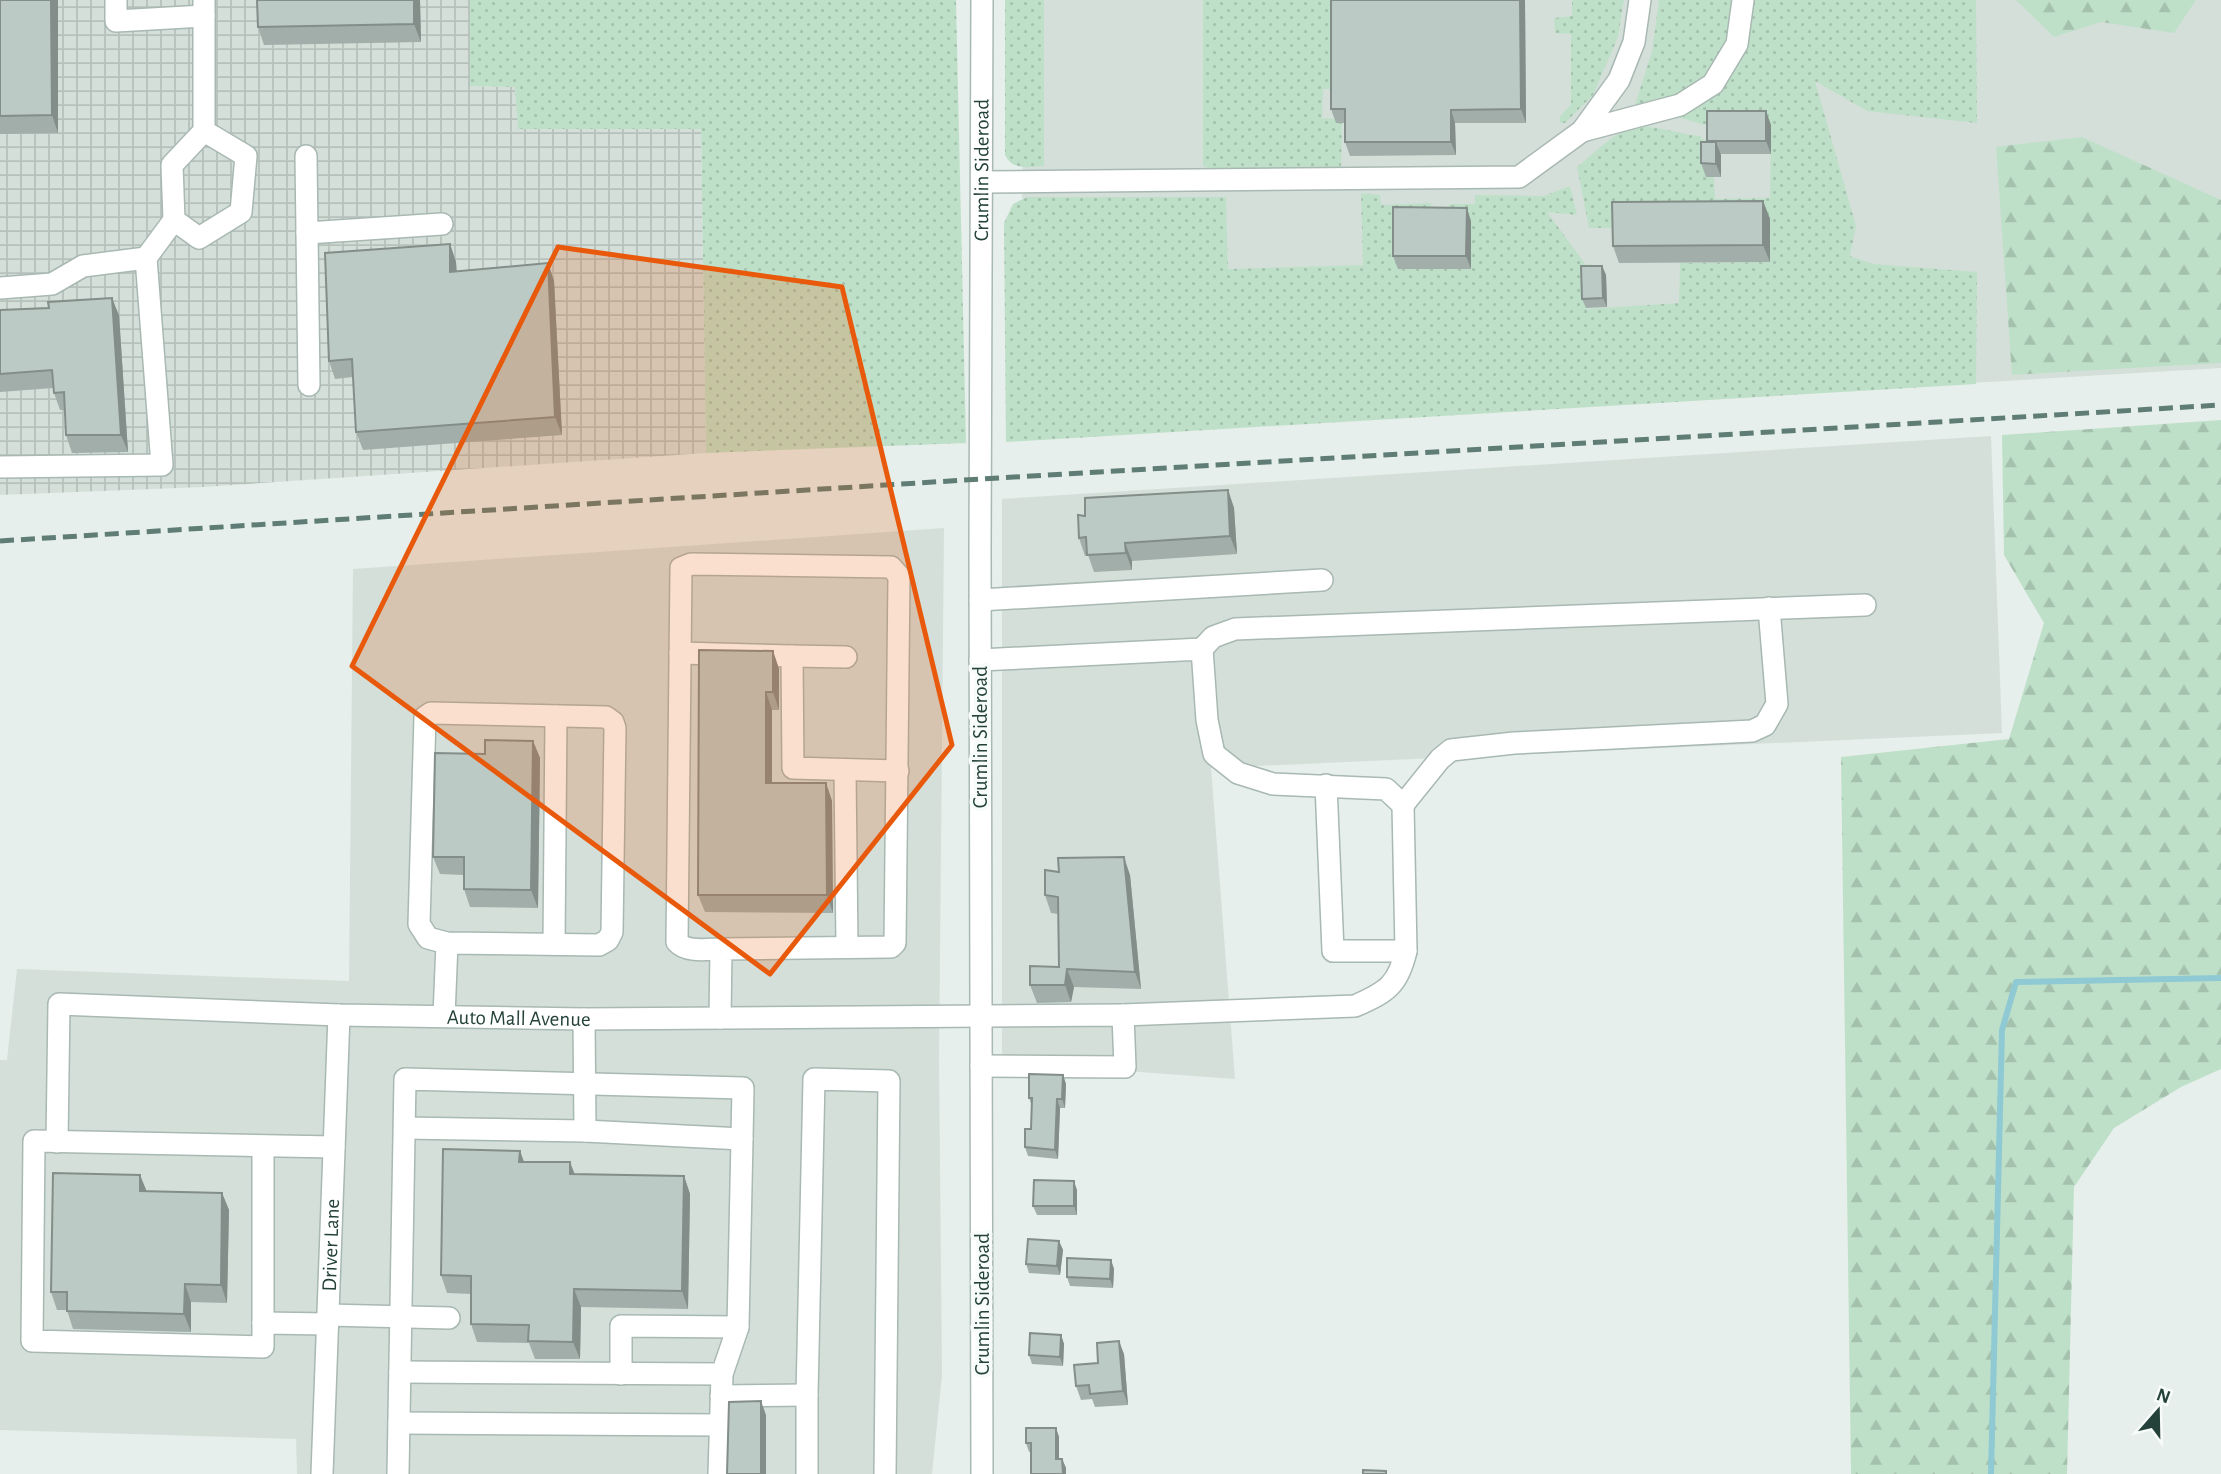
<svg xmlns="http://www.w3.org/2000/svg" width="2221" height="1474" font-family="'Alegreya Sans',sans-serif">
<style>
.built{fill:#d4dfda}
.industrial{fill:url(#industrial-grid)}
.grass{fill:url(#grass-dots)}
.forest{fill:url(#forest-firs)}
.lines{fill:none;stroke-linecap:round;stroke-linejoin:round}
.stream{stroke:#8ec9d4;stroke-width:6}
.minor-casing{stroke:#a8b8b2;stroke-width:24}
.minor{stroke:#fff;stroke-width:21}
.rail{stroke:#5f7d75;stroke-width:5;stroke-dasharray:14 7;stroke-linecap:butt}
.wall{fill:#a1aea9}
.shaded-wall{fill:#838d89}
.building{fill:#bbcac4;stroke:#838d89;stroke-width:2}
.marked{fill:#e8590c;fill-opacity:0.2;stroke:#e8590c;stroke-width:5;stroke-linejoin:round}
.labels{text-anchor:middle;stroke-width:7;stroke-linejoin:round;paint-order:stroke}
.street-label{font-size:21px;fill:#24423a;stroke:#f7fbf9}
</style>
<defs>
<pattern id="industrial-grid" width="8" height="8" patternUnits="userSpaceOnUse" patternTransform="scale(1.75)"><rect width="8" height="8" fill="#d4dfda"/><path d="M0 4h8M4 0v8" fill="none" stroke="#b6c1bc"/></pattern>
<pattern id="grass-dots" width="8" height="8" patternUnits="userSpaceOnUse" patternTransform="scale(1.75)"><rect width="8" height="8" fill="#bfe0c8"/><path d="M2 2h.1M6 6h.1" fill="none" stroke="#a4c1ad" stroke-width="1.8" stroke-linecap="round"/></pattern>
<pattern id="forest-firs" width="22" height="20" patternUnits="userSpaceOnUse" patternTransform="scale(1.75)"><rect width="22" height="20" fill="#bfe0c8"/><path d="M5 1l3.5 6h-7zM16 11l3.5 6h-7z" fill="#a4c1ad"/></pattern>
</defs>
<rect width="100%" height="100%" fill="#e6efeb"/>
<g class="built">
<polygon points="1025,0 2221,0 2221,368 1016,440 1020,343"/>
<polygon points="1991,436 2002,733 1211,768 1235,1079 1002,1062 1002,499"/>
<polygon points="944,528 939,1060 942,1375 932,1474 297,1474 296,1439 0,1430 0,1060 7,1060 17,969 349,981 353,569"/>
</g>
<polygon class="industrial" points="0,0 470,0 471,86 515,87 519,129 701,129 706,453 204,487 0,495"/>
<g class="grass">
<polygon points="470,0 956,0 966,443 706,453 701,129 518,129 515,87 470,86"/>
<path d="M1005 0H1044V166C1029 167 1013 171 1005 155Z"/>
<polygon points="1203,0 1336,0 1336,89 1323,89 1322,118 1336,119 1342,123 1341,169 1212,169 1203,166"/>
<polygon points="1572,0 1624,0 1618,37 1593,95 1565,123 1561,123 1559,120 1561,115 1571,104 1571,34 1555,33 1554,18 1572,16"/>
<path d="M1659 0H1734C1732 14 1731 30 1727 44 1715 87 1673 97 1635 105L1652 51Z"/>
<path d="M1750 0H1976L1977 123 1867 111 1815 81 1856 226 1850 256 1873 264 1977 272 1976 384 1006 442 1004 223 1013 204 1027 197H1226L1228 269 1363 265 1361 193 1380 195 1381 205 1431 203V221L1398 269H1471L1450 221 1449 204H1475V195L1544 196 1570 186 1577 215 1547 212 1586 265 1592 264 1594 275 1584 276 1586 309 1679 303 1680 263 1770 262 1619 228H1589L1577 167C1594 154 1614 131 1636 127 1651 124 1683 135 1701 136V139L1712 141 1715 199 1770 198 1771 125 1701 124 1674 116 1692 109 1720 93 1745 47Z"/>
</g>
<g class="forest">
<polygon points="2016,0 2196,0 2174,33 2101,22 2054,37"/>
<polygon points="2082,137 2221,200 2221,363 2012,375 1996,147"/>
<polygon points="2221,420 2221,1069 2181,1087 2114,1128 2074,1187 2067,1474 1851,1474 1841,757 2009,739 2044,623 2004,555 2002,435"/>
</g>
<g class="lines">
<polyline class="stream" points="1991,1474 2002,1030 2016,982 2221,978"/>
<g class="minor-casing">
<g id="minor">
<polyline points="116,0 116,21 204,16"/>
<polyline points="204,0 204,131 172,165 174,220 199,238 241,212 246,156 204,131"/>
<polyline points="1582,131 1680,105 1713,84 1737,44 1743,0"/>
<polyline points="306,156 309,385"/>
<polyline points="982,182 1519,177 1582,131 1619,80 1634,42 1640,0"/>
<polyline points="307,233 442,224"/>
<polyline points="0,288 52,284 83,266 146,258"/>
<polyline points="0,467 162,465 146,258 174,220"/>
<polyline points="980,600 1322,580"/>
<polyline points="1202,649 1213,637 1235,629 1865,605"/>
<polyline points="680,653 792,656 793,768 898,771"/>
<polyline points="792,656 846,657"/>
<path d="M980 660 1202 649 1207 720 1214 754 1238 773 1273 784 1386 789 1403 805 1406 951C1398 985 1387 992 1355 1006L1123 1015"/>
<polyline points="845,770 847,947"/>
<polyline points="1326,785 1333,951 1406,951"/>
<polyline points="1403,805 1440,759 1451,750 1514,743 1752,731 1765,725 1777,704 1769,608"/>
<polyline points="554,944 556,716"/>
<polyline points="444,1016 447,943 428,938 419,924 425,717 431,713 606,717 613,722 615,728 612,932 608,940 599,945 447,943"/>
<path d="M720 1018 721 949C707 949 687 953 677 942L681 568 691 564 891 567 899 576 895 943 891 947 721 949"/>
<polyline points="584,1019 585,1131"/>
<polyline points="405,1128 585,1131 742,1139 738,1327 722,1374 719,1474"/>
<path id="s1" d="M57 1142 59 1004 339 1015 584 1019 1123 1015 1125 1067 981 1066"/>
<polyline points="263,1146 263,1323"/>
<polyline points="328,1315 449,1318"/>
<polyline points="328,1324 263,1323 263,1347 32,1341 34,1141 334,1147"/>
<polyline points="400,1372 722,1374"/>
<polyline points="621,1374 621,1326 738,1327"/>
<polyline points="721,1396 807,1395"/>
<polyline points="399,1423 720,1425"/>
<path id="s2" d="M322 1474 339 1015"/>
<polyline points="398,1474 405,1079 743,1088 742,1139"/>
<polyline points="807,1474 807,1395 814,1079 889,1081 885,1474"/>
<path id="s3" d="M982 1474 980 551 982 0"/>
</g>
</g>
<use href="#minor" class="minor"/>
<polyline class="rail" points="0,541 981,479 2221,405"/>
</g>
<g class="wall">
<polygon points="0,0 58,0 58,133 0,134"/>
<polygon points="257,0 420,0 421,42 264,45 258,27"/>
<polygon points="1331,0 1525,0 1526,123 1455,123 1456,155 1350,156 1345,142 1345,123 1336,123 1331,109"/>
<polygon points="1771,125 1771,154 1720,154 1721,177 1706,177 1701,163 1707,142 1707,141"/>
<polygon points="1763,201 1770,219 1770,262 1619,263 1613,246"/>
<polygon points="1471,221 1471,269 1398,269 1393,256"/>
<polygon points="450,244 456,262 457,271 548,263 554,281 562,435 363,450 356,432 353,377 335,379 329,361"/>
<polygon points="1602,266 1606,275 1607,307 1586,308 1582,299"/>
<polygon points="0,310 119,315 128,452 72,453 66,435 65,410 60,410 54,393 53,388 0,392"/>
<polygon points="1228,490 1234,508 1237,554 1132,561 1132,570 1094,572 1088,555 1085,556 1079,538 1085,516"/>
<polygon points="773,651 779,669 779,710 772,710 772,783 826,783 832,801 833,913 705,912 698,895"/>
<polygon points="533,741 540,758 538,908 470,907 464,889 464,875 440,874 433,857 485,754"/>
<polygon points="1059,872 1130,875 1141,989 1074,987 1071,1002 1037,1003 1030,985 1059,967 1058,914 1051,913 1045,895"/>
<polygon points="1063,1075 1066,1084 1065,1108 1060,1108 1058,1159 1028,1156 1025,1147 1031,1129 1032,1106 1029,1098"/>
<polygon points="520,1151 524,1162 575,1174 684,1176 690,1194 688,1309 581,1307 580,1359 535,1359 529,1343 477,1342 471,1324 471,1294 447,1293 441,1275"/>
<polygon points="140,1175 146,1191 222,1193 229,1210 227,1303 191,1302 191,1332 73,1329 67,1310 57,1310 51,1292"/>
<polygon points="1077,1190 1077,1215 1037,1215 1033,1206"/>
<polygon points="1059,1241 1063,1250 1060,1275 1029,1273 1026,1264"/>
<polygon points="1111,1260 1114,1269 1113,1288 1070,1286 1067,1277"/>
<polygon points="1061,1335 1064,1344 1063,1366 1032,1364 1029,1355"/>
<polygon points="1124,1354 1128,1405 1095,1407 1092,1399 1081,1400 1076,1386 1098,1363"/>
<polygon points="1056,1428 1059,1437 1059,1459 1062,1459 1066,1468 1066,1474 1031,1474 1031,1452 1029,1452 1026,1443"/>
</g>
<g class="shaded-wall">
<polygon points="51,0 58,0 58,133 52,115"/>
<polygon points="414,0 420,0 421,42 414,24"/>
<polygon points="1520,0 1525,0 1526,123 1521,109"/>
<polygon points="1451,110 1455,123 1456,155 1451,142"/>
<polygon points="1766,111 1771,125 1771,154 1766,141"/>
<polygon points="1716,142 1721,155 1721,177 1716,164"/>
<polygon points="1763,201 1770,219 1770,262 1763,245"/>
<polygon points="1467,208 1471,221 1471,269 1466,256"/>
<polygon points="450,244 456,262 457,290 450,272"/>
<polygon points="548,263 554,281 562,435 555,417"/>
<polygon points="1602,266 1606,275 1607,307 1603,298"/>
<polygon points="112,298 119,315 128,452 121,435"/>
<polygon points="1228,490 1234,508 1237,554 1230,536"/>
<polygon points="1125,543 1132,561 1132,570 1126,553"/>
<polygon points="773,651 779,669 779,710 773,692"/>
<polygon points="766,692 772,710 772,800 766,783"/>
<polygon points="533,741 540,758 538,908 531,890"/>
<polygon points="826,783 832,801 833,913 827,895"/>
<polygon points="1124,857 1130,875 1141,989 1135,972"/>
<polygon points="1067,969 1074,987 1071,1002 1065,985"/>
<polygon points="1063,1075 1066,1084 1065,1108 1062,1099"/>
<polygon points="1057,1099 1060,1108 1058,1159 1055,1150"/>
<polygon points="520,1151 526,1168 519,1162"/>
<polygon points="570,1162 577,1180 570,1174"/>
<polygon points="140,1175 147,1192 140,1191"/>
<polygon points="684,1176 690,1194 688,1309 682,1291"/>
<polygon points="1074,1181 1077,1190 1077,1215 1074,1206"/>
<polygon points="222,1193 229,1210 227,1303 221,1285"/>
<polygon points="1059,1241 1063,1250 1060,1275 1057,1266"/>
<polygon points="1111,1260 1114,1269 1113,1288 1110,1279"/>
<polygon points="185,1284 191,1302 191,1332 184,1314"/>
<polygon points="574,1289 581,1307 580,1359 573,1342"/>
<polygon points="1061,1335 1064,1344 1063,1366 1060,1357"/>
<polygon points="1119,1341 1124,1354 1128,1405 1123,1391"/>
<polygon points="761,1401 766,1415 766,1474 761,1474"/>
<polygon points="1056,1428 1059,1437 1059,1468 1056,1459"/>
<polygon points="1062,1459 1066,1468 1066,1474 1063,1474"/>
</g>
<g class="building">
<polygon points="0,0 51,0 52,115 0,116"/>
<polygon points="257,0 414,0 414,24 258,27"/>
<polygon points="1331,0 1520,0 1521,109 1451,110 1451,142 1345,142 1345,109 1331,109"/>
<rect x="1707" y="111" width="59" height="30"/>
<polygon points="1701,142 1716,142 1716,164 1701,163"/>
<polygon points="1763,201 1763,245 1613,246 1612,202"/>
<polygon points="1393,207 1467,208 1466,256 1393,256"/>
<polygon points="450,244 450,272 548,263 555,417 356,432 352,359 329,361 325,253"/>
<polygon points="1581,266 1602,266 1603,298 1582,299"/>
<polygon points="112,298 121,435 66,435 64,392 54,393 52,370 0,374 0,310 49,308 48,302"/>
<polygon points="1228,490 1230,536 1125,543 1126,553 1087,555 1086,537 1079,538 1078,515 1085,516 1085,498"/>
<polygon points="699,650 773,651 773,692 766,692 766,783 826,783 827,895 698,895"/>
<polygon points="485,740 533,741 531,890 464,889 464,857 433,857 435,753 485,754"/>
<polygon points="1124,857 1135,972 1067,969 1065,985 1030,985 1030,966 1059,967 1058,897 1045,895 1045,870 1059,872 1058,858"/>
<polygon points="1029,1074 1063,1075 1062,1099 1057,1099 1055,1150 1025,1147 1025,1129 1031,1129 1032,1098 1029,1098"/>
<polygon points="443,1149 520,1151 519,1162 570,1162 570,1174 684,1176 682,1291 574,1289 573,1342 528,1341 529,1325 471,1324 471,1276 441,1275"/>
<polygon points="53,1173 140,1175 140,1191 222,1193 221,1285 185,1284 184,1314 67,1311 67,1292 51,1292"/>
<polygon points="1034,1180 1074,1181 1074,1206 1033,1206"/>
<polygon points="1028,1239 1059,1241 1057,1266 1026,1264"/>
<polygon points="1067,1258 1111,1260 1110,1279 1067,1277"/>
<polygon points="1030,1333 1061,1335 1060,1357 1029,1355"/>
<polygon points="1119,1341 1123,1391 1090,1394 1089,1385 1076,1386 1074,1365 1098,1363 1097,1343"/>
<polygon points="761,1401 761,1474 727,1474 729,1402"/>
<polygon points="1026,1428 1056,1428 1056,1459 1062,1459 1063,1474 1031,1474 1031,1443 1026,1443"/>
<polygon points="1363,1470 1386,1471 1386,1474 1363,1474"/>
</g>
<path class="marked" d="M558 247 842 287 952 745 770 974 352 666Z"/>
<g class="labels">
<g class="street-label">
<text dy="7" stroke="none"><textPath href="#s3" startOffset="1304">Crumlin Sideroad</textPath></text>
<text transform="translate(980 737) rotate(-90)" y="7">Crumlin Sideroad</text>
<text dy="7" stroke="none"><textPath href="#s1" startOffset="598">Auto Mall Avenue</textPath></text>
<text dy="7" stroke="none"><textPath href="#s2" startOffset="229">Driver Lane</textPath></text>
<text transform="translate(982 1304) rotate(-90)" y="7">Crumlin Sideroad</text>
</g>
</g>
<g transform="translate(2158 1411) rotate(20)" stroke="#f7fbf9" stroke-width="5" paint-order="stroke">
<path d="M0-5L12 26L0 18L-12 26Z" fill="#24423a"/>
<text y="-10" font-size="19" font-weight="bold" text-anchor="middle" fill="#24423a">N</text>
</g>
</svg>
